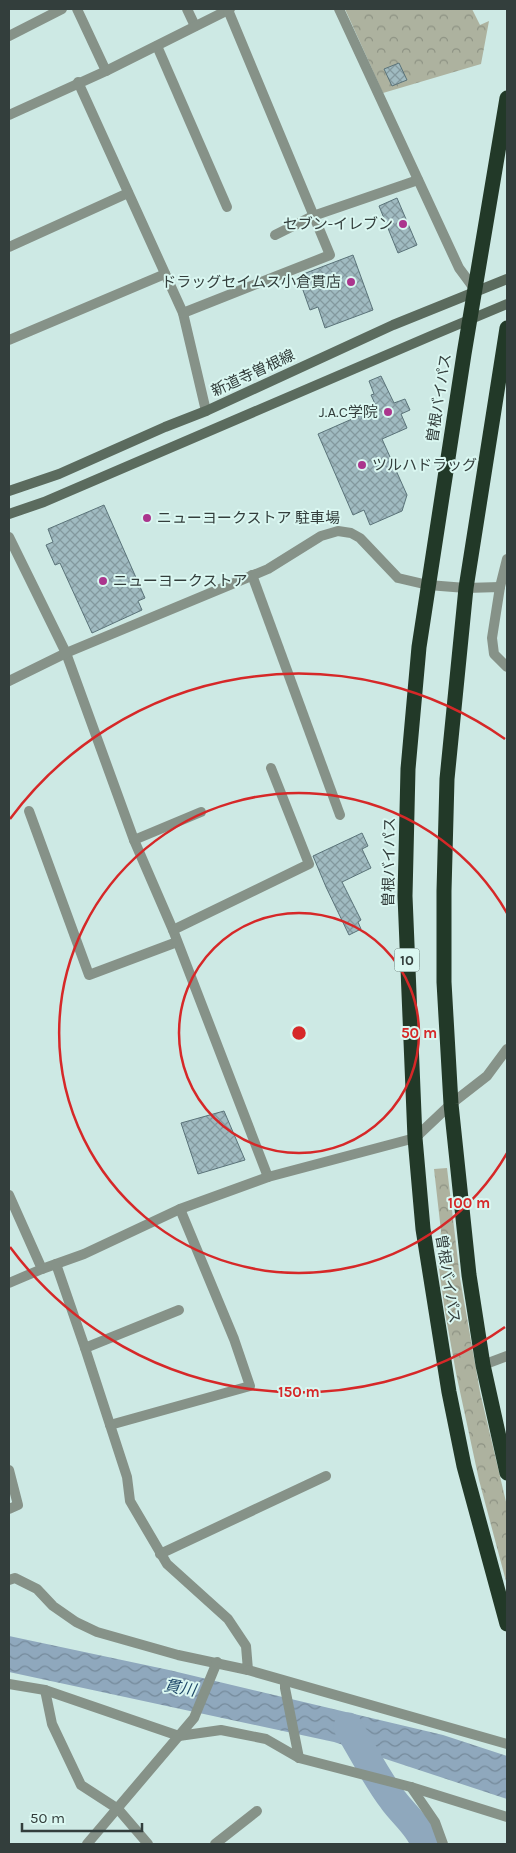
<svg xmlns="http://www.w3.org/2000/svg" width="516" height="1853" font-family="Karla,'Noto Sans JP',sans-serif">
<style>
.forest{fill:url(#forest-crowns)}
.water{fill:url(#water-waves)}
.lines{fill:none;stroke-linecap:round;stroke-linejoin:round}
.river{stroke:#8fa8bd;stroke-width:29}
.building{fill:url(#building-cross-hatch);stroke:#5a7379}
.street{stroke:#869288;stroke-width:10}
.secondary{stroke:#5b6b5e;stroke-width:10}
.highway{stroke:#223928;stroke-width:15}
.ring{fill:none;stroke:#d62828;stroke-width:2.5}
.poi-dot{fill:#ab358d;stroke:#daf7f1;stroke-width:2}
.labels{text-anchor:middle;stroke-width:4;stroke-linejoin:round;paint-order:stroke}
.shield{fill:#daf7f1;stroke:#657672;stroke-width:1}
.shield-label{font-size:14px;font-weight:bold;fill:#333e3c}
.poi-label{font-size:15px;fill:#333e3c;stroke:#daf7f1;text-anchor:end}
.street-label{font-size:15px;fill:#333e3c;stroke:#daf7f1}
.water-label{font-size:16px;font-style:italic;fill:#1e4768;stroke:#daf7f1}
.centre{fill:#d62828;stroke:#daf7f1;stroke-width:2.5}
.ring-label{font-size:15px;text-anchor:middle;font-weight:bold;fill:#d62828;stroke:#daf7f1;stroke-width:4;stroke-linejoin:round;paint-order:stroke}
</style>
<defs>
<pattern id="forest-crowns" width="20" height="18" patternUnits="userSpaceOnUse" patternTransform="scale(1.25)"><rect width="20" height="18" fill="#adb29f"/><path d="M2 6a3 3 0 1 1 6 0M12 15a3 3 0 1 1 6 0" fill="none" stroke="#8d9283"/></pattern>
<pattern id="water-waves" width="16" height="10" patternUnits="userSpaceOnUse" patternTransform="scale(1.25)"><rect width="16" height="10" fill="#8fa8bd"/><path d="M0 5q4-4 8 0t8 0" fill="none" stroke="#758a9b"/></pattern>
<pattern id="building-cross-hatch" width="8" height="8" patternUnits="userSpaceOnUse" patternTransform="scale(1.25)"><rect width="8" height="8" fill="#a0bbc1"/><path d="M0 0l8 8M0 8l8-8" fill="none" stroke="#83999e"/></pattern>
</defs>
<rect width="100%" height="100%" fill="#cde9e4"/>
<g class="forest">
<polygon points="345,9 472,9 480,25 489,21 481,64 383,93"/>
<polygon points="447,1168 460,1278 480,1392 507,1506 507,1585 479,1480 456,1373 445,1312 438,1261 441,1231 434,1169"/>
</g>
<polygon class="water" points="9,1636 169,1670 443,1735 507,1756 507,1799 334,1742 9,1672"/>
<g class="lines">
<path class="river" d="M348 1727C363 1751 376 1778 393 1800 403 1814 421 1828 425 1844"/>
</g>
<g class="building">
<polygon points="399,63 407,80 392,86 384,69"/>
<polygon points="397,198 417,245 398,253 379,206"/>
<polygon points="353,255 373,310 325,328 318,307 310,310 298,276"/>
<polygon points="381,376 394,403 405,399 410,410 401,414 407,428 382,439 407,495 402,511 370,525 364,510 353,515 318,434 377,408 371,395 374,394 369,381"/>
<polygon points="104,505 145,598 138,601 142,610 92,633 60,563 55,565 46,545 53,542 48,529"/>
<polygon points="362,833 368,846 362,849 371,868 342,882 361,920 358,922 361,929 349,935 326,887 313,856"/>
<polygon points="224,1111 245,1160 198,1174 181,1123"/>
</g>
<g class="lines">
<g class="street">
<polyline points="77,9 106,71"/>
<polyline points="187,9 195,26"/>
<polyline points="339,9 459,268 476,291"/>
<polyline points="9,36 62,9"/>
<polyline points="157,46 227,207"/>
<polyline points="78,82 183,313 206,411"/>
<polyline points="9,115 106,71 230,9"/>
<polyline points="275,235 313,216 418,180"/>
<polyline points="9,247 128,193"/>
<polyline points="183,313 330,255 228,10"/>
<polyline points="9,340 165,274"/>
<polyline points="9,537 66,653 134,840 173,930 268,1177"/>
<polyline points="252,575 340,815"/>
<polyline points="500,587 507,559"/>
<polyline points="9,681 66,653 268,569 321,536 338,531 351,533 360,538 398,578 428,585 466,588 500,587 492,638 494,654 507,667"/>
<polyline points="29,811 89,975 177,942"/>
<polyline points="134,840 201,812"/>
<polyline points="173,930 309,864 271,768"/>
<polyline points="9,1195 42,1269"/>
<polyline points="9,1283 42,1269 84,1254 180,1209 268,1177 415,1138 451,1104 487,1076 507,1049"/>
<polyline points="85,1348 179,1310"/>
<polyline points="483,1365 507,1356"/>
<polyline points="110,1425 250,1386 234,1339 180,1209"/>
<polyline points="9,1470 18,1505 9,1509"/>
<polyline points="160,1554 326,1476"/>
<polyline points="9,1580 15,1578 37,1589 53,1606 76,1622 97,1632 178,1655 248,1670 246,1646 228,1619 167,1564 130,1501 127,1477 85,1348 56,1264"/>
<polyline points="248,1670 507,1744"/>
<polyline points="285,1682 285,1688 299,1758"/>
<polyline points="9,1684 45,1690 179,1736 221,1730 266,1739 299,1758 411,1787 507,1817"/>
<polyline points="45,1690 52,1724 81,1785 118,1809 148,1844"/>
<polyline points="411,1787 435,1822 443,1844"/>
<polyline points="87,1844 194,1718 217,1662"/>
<polyline points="215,1844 257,1811"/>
</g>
<g class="secondary">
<polyline points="9,491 59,474 165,427 206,411 393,325 507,279"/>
<polyline points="9,514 44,502 433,335 507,304"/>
</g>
<g class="highway">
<polyline points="507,98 464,354 419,647 408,769 405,896 415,1138 423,1229 449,1392 464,1466 507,1624"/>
<polyline points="507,328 466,588 447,779 444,891 444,982 451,1104 469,1275 483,1365 507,1473"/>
</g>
</g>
<g class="ring">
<circle cx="299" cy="1033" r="120"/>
<path d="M507 1153A240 240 0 1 1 507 913"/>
<path d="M505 1327A359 359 0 0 1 10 1247M10 819A359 359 0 0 1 505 739"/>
</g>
<g class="poi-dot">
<circle cx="403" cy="224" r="5"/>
<circle cx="351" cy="282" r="5"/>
<circle cx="388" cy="412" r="5"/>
<circle cx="362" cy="465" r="5"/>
<circle cx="147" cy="518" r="5"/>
<circle cx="103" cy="581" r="5"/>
</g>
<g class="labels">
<rect class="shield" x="394.5" y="948.5" width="25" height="23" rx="4"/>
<g class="shield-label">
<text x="407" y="965">10</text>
</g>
<g class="poi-label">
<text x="393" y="229">セブン-イレブン</text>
<text x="341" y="287">ドラッグセイムス小倉貫店</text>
<text x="378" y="417">J.A.C学院</text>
<text x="372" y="470" text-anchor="start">ツルハドラッグ</text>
<text x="157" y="523" text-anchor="start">ニューヨークストア 駐車場</text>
<text x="113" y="586" text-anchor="start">ニューヨークストア</text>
</g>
<g class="street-label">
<text transform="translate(253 373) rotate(-25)" y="5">新道寺曽根線</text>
<text transform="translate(439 398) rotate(-81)" y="5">曽根バイパス</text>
<text transform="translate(389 862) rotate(-89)" y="5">曽根バイパス</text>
<text transform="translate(448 1279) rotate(81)" y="5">曽根バイパス</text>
</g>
<g class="water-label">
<text transform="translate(180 1687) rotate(10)" y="6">貫川</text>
</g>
</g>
<circle cx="299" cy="1033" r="8" class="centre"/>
<g class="ring-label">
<text x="419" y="1038">50 m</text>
<text x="469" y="1208">100 m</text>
<text x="299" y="1397">150 m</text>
</g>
<rect width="516" height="1853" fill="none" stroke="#333e3c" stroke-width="20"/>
<path d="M22 1823v8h120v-8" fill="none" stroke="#333e3c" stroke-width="2.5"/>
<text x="30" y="1823" font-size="15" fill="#333e3c" stroke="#daf7f1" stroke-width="4" paint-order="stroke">50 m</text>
</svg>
